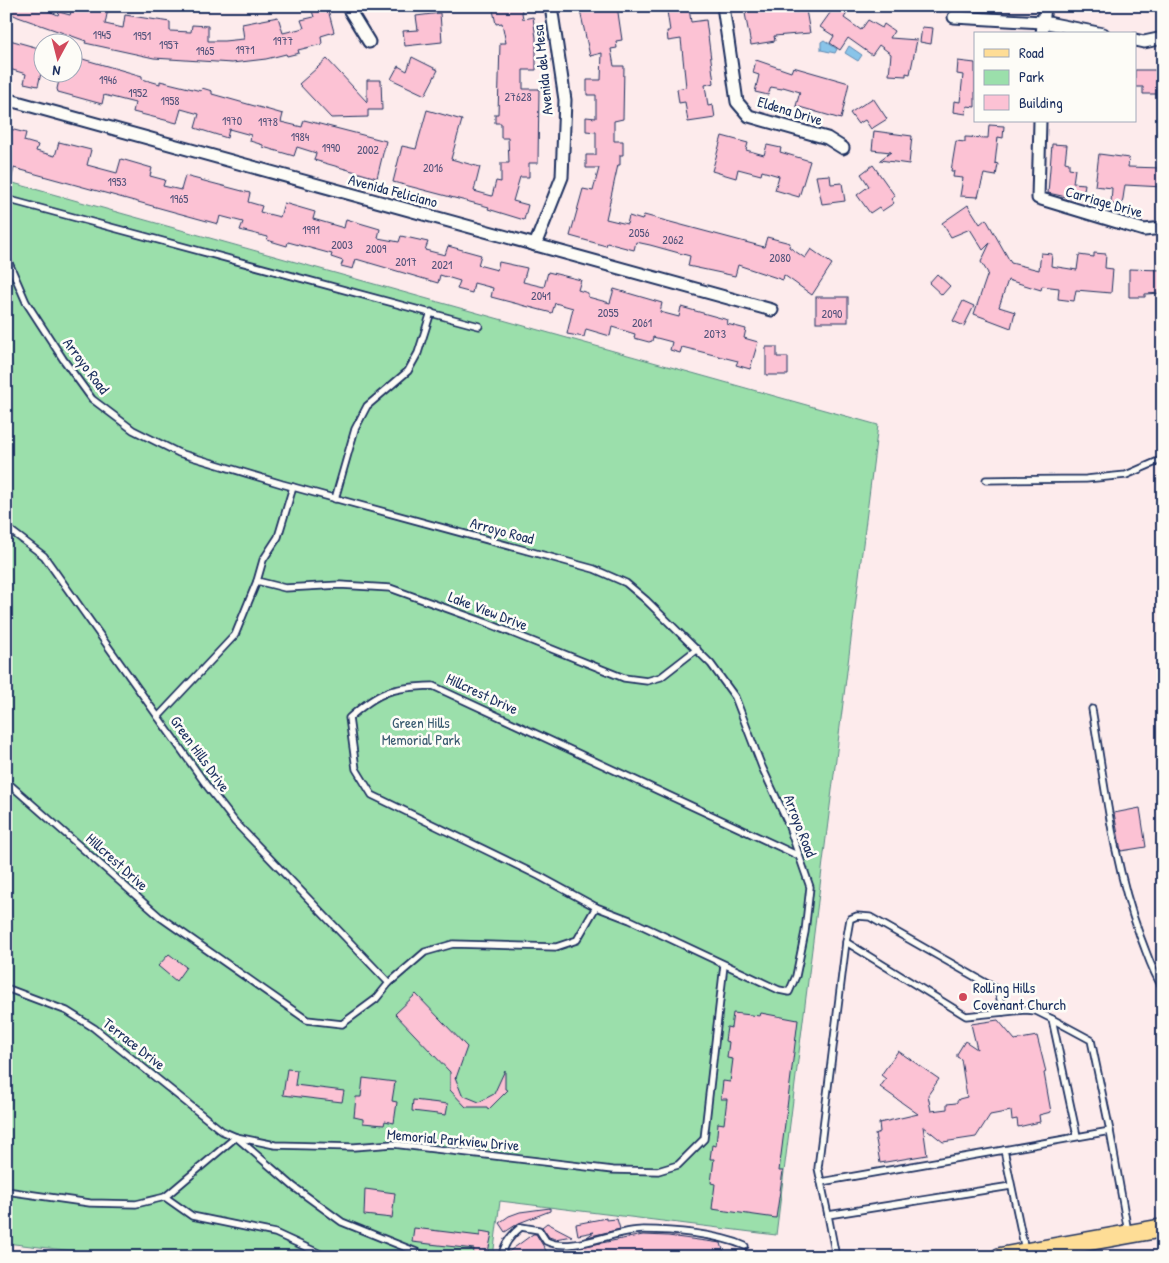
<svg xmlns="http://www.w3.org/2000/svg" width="1169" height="1263" font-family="'Patrick Hand',sans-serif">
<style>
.green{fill:#9bdfab;stroke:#5b8784}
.water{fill:#89c4e9;stroke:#5d88b1}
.building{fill:#fcc2d4;stroke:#1b2f5e}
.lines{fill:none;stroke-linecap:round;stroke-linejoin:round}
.lane-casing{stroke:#1b2f5e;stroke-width:9}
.street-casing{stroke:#1b2f5e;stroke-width:15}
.primary-casing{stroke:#1b2f5e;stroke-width:21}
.path{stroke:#1b2f5e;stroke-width:2;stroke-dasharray:1 4;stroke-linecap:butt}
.lane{stroke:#fdfcf7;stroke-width:5.5}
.street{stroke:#fdfcf7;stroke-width:11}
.primary{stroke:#fedd96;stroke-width:18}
.poi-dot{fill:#d1495b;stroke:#fdfcf7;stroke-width:2}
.labels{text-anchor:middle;stroke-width:5;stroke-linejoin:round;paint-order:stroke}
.number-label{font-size:12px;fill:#53547c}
.street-label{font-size:15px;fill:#1b2f5e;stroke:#fdfcf7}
.park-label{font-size:15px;fill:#3b5b71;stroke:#fdfcf7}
.poi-label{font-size:15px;fill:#1b2f5e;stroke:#fdfcf7;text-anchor:start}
</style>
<rect width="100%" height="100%" fill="#fdebec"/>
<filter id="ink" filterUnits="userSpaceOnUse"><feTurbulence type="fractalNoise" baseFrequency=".02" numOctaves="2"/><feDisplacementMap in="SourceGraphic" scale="10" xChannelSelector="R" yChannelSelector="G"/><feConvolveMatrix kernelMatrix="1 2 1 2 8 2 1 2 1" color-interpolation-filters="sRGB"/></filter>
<g filter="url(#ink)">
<polygon class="green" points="6,181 878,425 776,1235 500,1201 493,1257 123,1257 6,1243"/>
<g class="water">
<polygon points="824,40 837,49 835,53 821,50 821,42"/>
<polygon points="849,46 862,55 858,61 845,53"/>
</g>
<g class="building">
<polygon points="6,6 37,6 58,15 59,12 70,15 73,6 94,6 108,9 105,24 123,28 125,15 170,22 170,31 191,32 192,25 208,26 208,41 224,41 244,39 242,24 278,17 283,33 304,28 301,20 314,17 311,8 327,6 334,32 321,36 322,44 298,50 299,53 287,56 286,54 266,59 232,63 154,58 85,43 86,41 18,17 6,11"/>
<polygon points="512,6 521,6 523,19 533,17 536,38 536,70 523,70 523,89 539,89 538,163 529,163 529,177 520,177 513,201 528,205 524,220 488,209 489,207 393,182 402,146 416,149 427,110 462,120 451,159 480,167 474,191 492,196 496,181 501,182 501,163 509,163 508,138 501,138 501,123 495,123 495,114 498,114 500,43 506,43 502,23 496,24 493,10"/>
<polygon points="579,6 617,6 622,40 616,41 617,48 611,49 614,66 624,66 623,119 614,121 614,141 623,141 623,155 620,155 620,165 618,165 606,219 627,224 629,216 642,220 644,215 764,247 767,237 790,243 789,247 805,258 811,249 832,264 812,295 784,275 783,280 738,265 735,276 688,266 690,256 650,245 636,242 634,250 607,243 606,246 570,236 583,189 593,191 599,168 586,168 586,155 596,155 596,132 586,131 586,117 596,118 596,95 587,95 587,80 601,80 602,53 590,56"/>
<polygon points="757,6 796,6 796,12 806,10 810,33 774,36 775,41 751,45 744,8"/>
<polygon points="835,6 843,6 849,10 844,18 861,30 868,20 882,28 884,24 894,31 890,38 917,40 910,74 906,73 906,76 889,75 891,54 879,45 872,55 848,38 840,50 830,43 834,36 820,27"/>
<polygon points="689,8 691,22 706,20 714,83 705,85 708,106 713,105 715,118 688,122 685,102 679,103 677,89 686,87 681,39 668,41 667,31 670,31 667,11"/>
<polygon points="440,13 442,42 405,46 403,31 418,30 416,16"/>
<polygon points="922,27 933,28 931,44 920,42"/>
<polygon points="6,39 42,49 42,69 38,86 24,83 26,74 6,68"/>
<polygon points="72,56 142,76 142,79 160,84 160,81 201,91 202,88 212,91 212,94 283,114 281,122 302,127 304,120 386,141 377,178 314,160 316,153 297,147 294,156 263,147 263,145 250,141 251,135 229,129 227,138 195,128 199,114 181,109 177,123 133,112 135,103 104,95 102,104 58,92 57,89 61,72 72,72"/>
<polygon points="412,57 438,70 425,95 391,79 398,66 407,71"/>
<polygon points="327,59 367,102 367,80 381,80 382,110 368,110 368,117 331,118 299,84"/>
<polygon points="756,60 791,72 793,67 849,83 841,119 796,106 800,92 783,87 782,89 771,87 768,95 755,92 759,75 753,73"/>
<polygon points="958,61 975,63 975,107 967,106 966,114 953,112 954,101 960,102 963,75 957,74"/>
<polygon points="1135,70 1163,70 1163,94 1143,94 1143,87 1135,87"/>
<polygon points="873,98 887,119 871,129 865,120 858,124 850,113"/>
<polygon points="989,125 1004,126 1003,138 998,137 995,163 998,164 996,176 984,174 978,197 960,196 963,178 953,177 954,171 951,171 956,141 965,142 965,137 988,138"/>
<polygon points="6,128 26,133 24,141 38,145 36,151 55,156 59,142 91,150 87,165 117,173 121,159 152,168 150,176 165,180 163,186 181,190 185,176 250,193 248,202 262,206 260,212 280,217 284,203 315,212 313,219 344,228 346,219 380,229 378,238 399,242 401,236 428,242 425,250 445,255 448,246 481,255 478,265 497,270 499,262 527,268 523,282 544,287 548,272 581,280 578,290 588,293 588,297 610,303 614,289 662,303 660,312 679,317 681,307 728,320 727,324 746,329 744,338 758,342 750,369 736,365 738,361 682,347 680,353 670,350 672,342 653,337 652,341 649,342 634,338 635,334 612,327 610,336 586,329 584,337 567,334 573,308 555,303 552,313 491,297 493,288 474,283 472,293 457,289 460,281 440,275 438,283 356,259 353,269 341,266 343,261 331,257 332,254 288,242 287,246 267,240 268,237 240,230 243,222 220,216 218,224 14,168 10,186 6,186"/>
<polygon points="874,131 912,136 909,164 880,160 891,152 872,150"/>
<polygon points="722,136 748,143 746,150 764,155 767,145 781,148 780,152 810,161 799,197 775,190 779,176 762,171 761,175 738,169 736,178 712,171"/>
<polygon points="1052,144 1067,145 1065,162 1069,163 1069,168 1075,169 1073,183 1085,184 1083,197 1081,196 1080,200 1048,193"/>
<polygon points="1099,154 1129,158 1128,167 1163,168 1163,187 1125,185 1122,205 1111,204 1112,188 1095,186"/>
<polygon points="873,165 895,196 891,199 894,203 882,211 879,207 870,213 857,195 869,186 861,174"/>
<polygon points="830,175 831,184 842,183 845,201 822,204 816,176"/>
<polygon points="968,205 980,224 986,219 1011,263 1039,270 1041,253 1052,254 1051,266 1077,270 1079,255 1094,257 1094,253 1106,254 1105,268 1113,269 1111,293 1076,290 1074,301 1058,299 1059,288 1042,286 1041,290 1008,280 999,307 1015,312 1011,328 974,314 988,273 981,262 990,243 983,250 970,229 951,237 942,223"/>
<polygon points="1129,269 1163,270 1163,293 1145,294 1145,297 1129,297"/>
<polygon points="937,274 950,286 942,295 929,283"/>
<rect x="816" y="297" width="32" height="25"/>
<polygon points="963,301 974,306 964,326 953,321"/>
<polygon points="766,347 777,347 777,357 788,357 788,375 766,375"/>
<polygon points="1140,808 1146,847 1121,851 1114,813"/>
<polygon points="169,954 186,967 176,981 158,966"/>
<polygon points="416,994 467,1047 456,1078 455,1077 462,1095 479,1102 494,1094 505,1070 505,1089 508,1090 488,1110 487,1107 466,1107 450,1090 450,1072 395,1014"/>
<polygon points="733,1013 760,1016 761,1013 798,1020 779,1171 783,1171 776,1218 712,1209 715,1184 711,1183 714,1159 710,1159 712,1145 716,1146 718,1123 724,1124 727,1099 721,1099 723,1081 730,1082 733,1059 727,1058 729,1042 725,1041 727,1027 731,1028"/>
<polygon points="998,1020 1015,1040 1037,1036 1046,1072 1044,1073 1051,1112 1039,1115 1040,1122 1018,1127 1017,1119 1012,1120 1011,1111 990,1115 976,1137 943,1142 923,1126 927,1155 880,1163 875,1134 880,1132 879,1123 918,1114 880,1087 886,1079 881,1075 898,1051 939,1079 928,1095 931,1111 947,1109 947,1104 956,1103 959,1099 967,1097 961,1059 957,1057 957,1054 965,1041 977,1049 971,1024"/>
<polygon points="287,1069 297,1070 295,1085 344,1091 342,1102 283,1095"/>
<polygon points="363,1078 395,1082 392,1101 397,1102 394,1123 385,1121 384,1125 363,1123 363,1119 354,1117 356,1097 361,1097"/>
<polygon points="413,1100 448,1104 446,1115 412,1111"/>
<polygon points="365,1189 395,1193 392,1218 364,1215"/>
<polygon points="550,1208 550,1211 519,1223 505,1232 499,1223 509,1216 520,1212"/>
<polygon points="606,1218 606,1220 617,1219 620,1229 587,1237 594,1232 578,1235 576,1224"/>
<polygon points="547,1223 572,1236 555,1239 549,1237 542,1227"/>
<polygon points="414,1228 480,1236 480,1231 492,1233 487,1257 473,1257 474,1249 412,1242"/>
<polygon points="533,1234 536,1234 550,1257 507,1257 507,1253"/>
<polygon points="643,1235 668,1236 721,1243 725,1257 560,1257 570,1249"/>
</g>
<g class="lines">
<g class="lane-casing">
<g id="lane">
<polyline points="6,199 479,326"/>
<polyline points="6,256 26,302 63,359 92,399 133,430 179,453 282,484 594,569 626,583 646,600 711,664 735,697 762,767 787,821 810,887 805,932 796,976 789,992 779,990 630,920 596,907"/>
<polyline points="986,480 1086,479 1126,475 1163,459"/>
<polyline points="335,499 355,429 367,406 408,371 418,353 431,312"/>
<polyline points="6,527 44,556 207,786 235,822 389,983"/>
<polyline points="257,581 285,588 340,585 390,588 487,623 624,678 647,681 661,677 697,649"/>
<path d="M1092 709C1105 785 1113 863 1140 936 1147 953 1152 972 1163 988"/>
<polyline points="158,717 235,635 257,581 263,560 278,537 293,487"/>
<path d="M6 781 160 917 307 1020 342 1024 376 999 389 983 425 952 453 944 556 947 577 940 596 907 539 876 372 795 356 769 349 718C379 691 393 687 433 686L799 856"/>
<polyline points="846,942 850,919 857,916 870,917 998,990 1003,1012"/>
<polyline points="6,988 67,1011 94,1028 222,1131 236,1137 294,1187 342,1222 429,1257"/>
<polyline points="1052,1019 1091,1040 1110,1131"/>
<polyline points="821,1182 1004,1150"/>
<polyline points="6,1191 90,1203 136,1204 165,1197 236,1137 275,1145 354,1147 393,1144 613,1170 658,1171 678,1165 704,1139 724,965"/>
<polyline points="165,1197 192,1216 275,1233 325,1256"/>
<polyline points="828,1215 818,1168 846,942 966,1016 1025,1010 1036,1011 1052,1019 1077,1136"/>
<polyline points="1025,1250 1004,1150 1110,1131 1128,1232"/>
<path d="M502 1257C503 1244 511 1235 521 1227L539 1230 546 1241C572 1254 613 1230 643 1230 673 1230 718 1234 745 1246"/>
<polyline points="836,1257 828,1215 1011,1186"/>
</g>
</g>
<g class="street-casing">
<g id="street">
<polyline points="347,6 369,42"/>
<polyline points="723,6 737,102 749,116 827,138 843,148"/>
<polyline points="954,17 1043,22 1103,34"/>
<polyline points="1042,34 1045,6"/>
<polyline points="1135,40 1144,42 1163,38"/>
<polyline points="6,99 772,310"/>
<polyline points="1040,121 1038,198 1144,230 1163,228"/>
<polyline points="535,245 562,177 565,100 551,6"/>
</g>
</g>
<g class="primary-casing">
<polyline id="primary" points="1000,1257 1163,1228"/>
</g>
<polyline class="path" points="926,6 944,13"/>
<use href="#lane" class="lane"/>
<use href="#street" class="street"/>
<use href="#primary" class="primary"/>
</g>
</g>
<circle class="poi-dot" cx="963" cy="997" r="5"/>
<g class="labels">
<g class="number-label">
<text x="102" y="39">1945</text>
<text x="142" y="40">1951</text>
<text x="283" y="45">1977</text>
<text x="169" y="49">1957</text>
<text x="245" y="54">1971</text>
<text x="205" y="55">1965</text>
<text x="108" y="84">1946</text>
<text x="138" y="97">1952</text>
<text x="518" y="101">27628</text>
<text x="170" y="105">1958</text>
<text x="232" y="125">1970</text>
<text x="268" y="126">1978</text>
<text x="300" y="141">1984</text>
<text x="331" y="152">1990</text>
<text x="368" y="154">2002</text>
<text x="433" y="172">2016</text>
<text x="117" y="186">1953</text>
<text x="179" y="203">1965</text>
<text x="311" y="234">1991</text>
<text x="639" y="237">2056</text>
<text x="673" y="244">2062</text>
<text x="342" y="249">2003</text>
<text x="376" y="253">2009</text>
<text x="780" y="262">2080</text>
<text x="406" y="266">2017</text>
<text x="442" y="269">2021</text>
<text x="541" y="300">2041</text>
<text x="608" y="317">2055</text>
<text x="832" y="318">2090</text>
<text x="642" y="327">2061</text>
<text x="715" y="338">2073</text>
</g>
<g class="street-label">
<text transform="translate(543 70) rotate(-96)" y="5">Avenida del Mesa</text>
<text transform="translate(790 111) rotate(17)" y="5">Eldena Drive</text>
<text transform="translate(393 191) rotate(15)" y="5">Avenida Feliciano</text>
<text transform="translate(1104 202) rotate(16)" y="5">Carriage Drive</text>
<text transform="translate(86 366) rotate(53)" y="5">Arroyo Road</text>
<text transform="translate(502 531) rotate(15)" y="5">Arroyo Road</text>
<text transform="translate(488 611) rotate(21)" y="5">Lake View Drive</text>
<text transform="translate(482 694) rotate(25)" y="5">Hillcrest Drive</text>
<text transform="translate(200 754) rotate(54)" y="5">Green Hills Drive</text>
<text transform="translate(800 826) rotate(69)" y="5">Arroyo Road</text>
<text transform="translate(117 862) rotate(42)" y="5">Hillcrest Drive</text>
<text transform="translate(134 1044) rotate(38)" y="5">Terrace Drive</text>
<text transform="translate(453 1140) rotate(5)" y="5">Memorial Parkview Drive</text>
</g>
<g class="park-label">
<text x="421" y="728">Green Hills<tspan x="421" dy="17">Memorial Park</tspan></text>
</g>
<g class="poi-label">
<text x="973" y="993">Rolling Hills<tspan x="973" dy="17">Covenant Church</tspan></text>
</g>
</g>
<rect width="1169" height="1263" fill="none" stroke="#fdfcf7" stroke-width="25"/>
<rect x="12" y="12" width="1144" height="1238" fill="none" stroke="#1b2f5e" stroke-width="2" filter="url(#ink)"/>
<rect x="974" y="32" width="162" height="90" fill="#fdfcf7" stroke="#a3aaba"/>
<rect x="984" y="49" width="25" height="8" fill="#fedd96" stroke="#a3aaba"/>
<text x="1019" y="58" font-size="15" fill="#1b2f5e">Road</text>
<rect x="984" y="70" width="25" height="15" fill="#9bdfab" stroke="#a3aaba"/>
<text x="1019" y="82" font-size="15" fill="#1b2f5e">Park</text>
<rect x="984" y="95" width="25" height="15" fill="#fcc2d4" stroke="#a3aaba"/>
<text x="1019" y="108" font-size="15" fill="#1b2f5e">Building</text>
<g transform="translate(58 58) rotate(187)"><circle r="24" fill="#fdfcf7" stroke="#a3aaba"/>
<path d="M0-4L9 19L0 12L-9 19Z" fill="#d1495b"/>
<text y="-8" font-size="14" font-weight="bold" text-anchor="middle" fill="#1b2f5e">N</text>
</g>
</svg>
